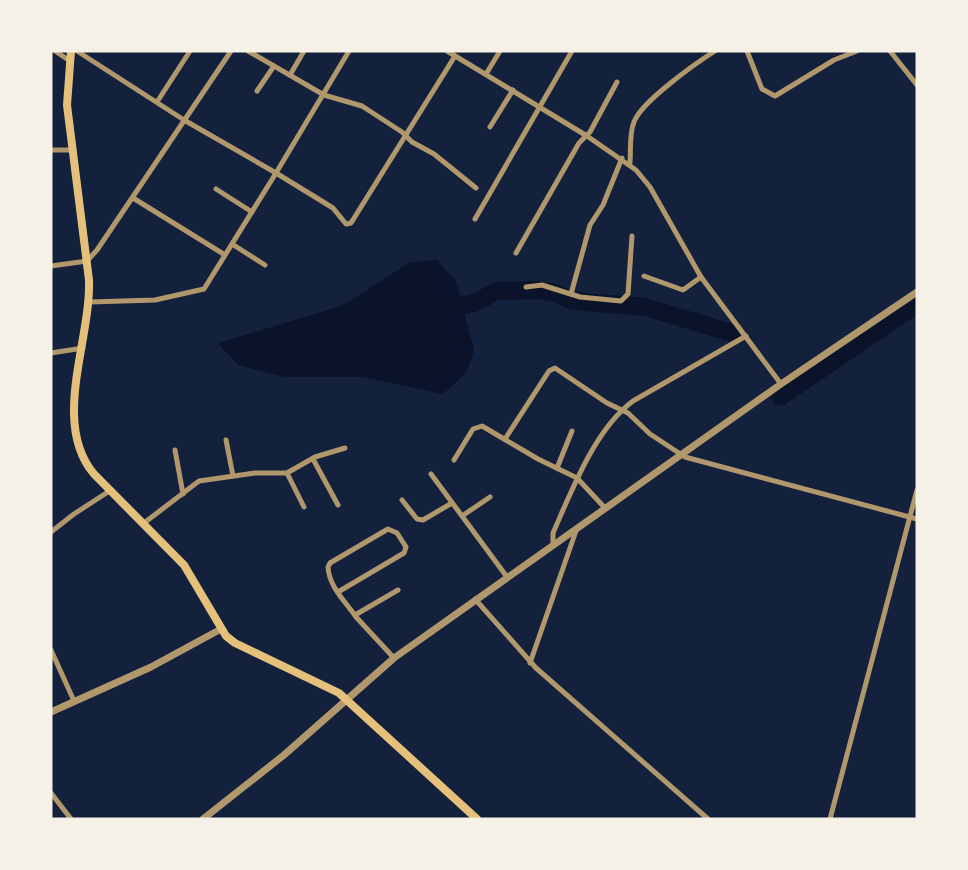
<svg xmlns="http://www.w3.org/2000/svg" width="968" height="870" font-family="'Varela Round',sans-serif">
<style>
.water{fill:#0b132b}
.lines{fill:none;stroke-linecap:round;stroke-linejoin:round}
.river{stroke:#0b132b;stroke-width:18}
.minor{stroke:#b1986c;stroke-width:5}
.tertiary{stroke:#b1986c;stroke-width:7}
.secondary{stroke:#e5c07b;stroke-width:8}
</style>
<rect width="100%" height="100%" fill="#14213d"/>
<polygon class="water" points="437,260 456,281 474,350 467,372 443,394 363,377 284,377 238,365 218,343 344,305 410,262"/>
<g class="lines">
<g class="river">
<polyline points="441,311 474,303 497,291 539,290 555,293 573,301 645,307 732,333"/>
<polyline points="780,397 917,304"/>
</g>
<g class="minor">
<polyline points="55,51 70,61"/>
<polyline points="77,51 184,120 276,173 349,51"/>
<polyline points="248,51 324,95 362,106 402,132 412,142 434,154 476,188"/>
<polyline points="447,51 587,136 636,170 650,187 701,277 781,384"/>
<polyline points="747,51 762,89 775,96 834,60 857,51"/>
<polyline points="890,51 917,85"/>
<polyline points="486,74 500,51"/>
<polyline points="290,75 304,51"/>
<polyline points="257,91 274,66"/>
<polyline points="157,102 190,51"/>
<polyline points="490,127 513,90"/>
<polyline points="51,150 71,150"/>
<path d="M630 163C631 150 629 134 634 122 641 102 696 63 715 51"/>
<polyline points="216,189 252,212"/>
<polyline points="133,198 225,255"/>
<polyline points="475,219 572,51"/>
<polyline points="232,244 265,265"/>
<polyline points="516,253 579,143 590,132 617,82"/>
<polyline points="51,266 87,261 97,250 231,51"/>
<polyline points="644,276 683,290 701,277"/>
<polyline points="526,287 542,285 580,297 621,301 628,294 632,236"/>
<polyline points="571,294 590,225 603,205 622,158"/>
<polyline points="90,302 155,300 204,289 276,173 333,208 346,224 351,223 455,56"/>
<polyline points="51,353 83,348"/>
<polyline points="505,439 549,371 555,368 607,403 628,413 650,434 685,457 917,519"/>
<polyline points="226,440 233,476"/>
<polyline points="175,450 183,494"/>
<polyline points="313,459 338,505"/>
<polyline points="454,460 473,429 482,426 538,459 577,478 605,508"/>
<polyline points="557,468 572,431"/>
<polyline points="287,473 304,507"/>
<polyline points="431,474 507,577"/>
<polyline points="402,500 417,519 423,520 452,503"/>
<polyline points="462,516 490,497"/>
<polyline points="144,523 199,481 255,473 287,473 315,457 345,448"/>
<polyline points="51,532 74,514 111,490"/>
<path d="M553 544V533C572 490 595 429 633 401L746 336"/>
<path d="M338 592 404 553 406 547 397 533 388 529 330 563 328 567C329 587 346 602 356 617L394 658"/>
<polyline points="475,599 536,668 708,819"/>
<polyline points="355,615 398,590"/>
<polyline points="51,650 74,701"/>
<polyline points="530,663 577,528"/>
<polyline points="51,793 71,819"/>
<polyline points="830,819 917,490"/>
</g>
<g class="tertiary">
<polyline points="51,712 151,667 221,629"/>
<polyline points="203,819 284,755 394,658 781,384 917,292"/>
</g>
<path class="secondary" d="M71 51 67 105 89 280C91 341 51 423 94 474L184 565 226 636 235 643 339 693 477 819"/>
</g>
<rect width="968" height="870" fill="none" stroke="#f6f1e7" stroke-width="105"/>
</svg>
